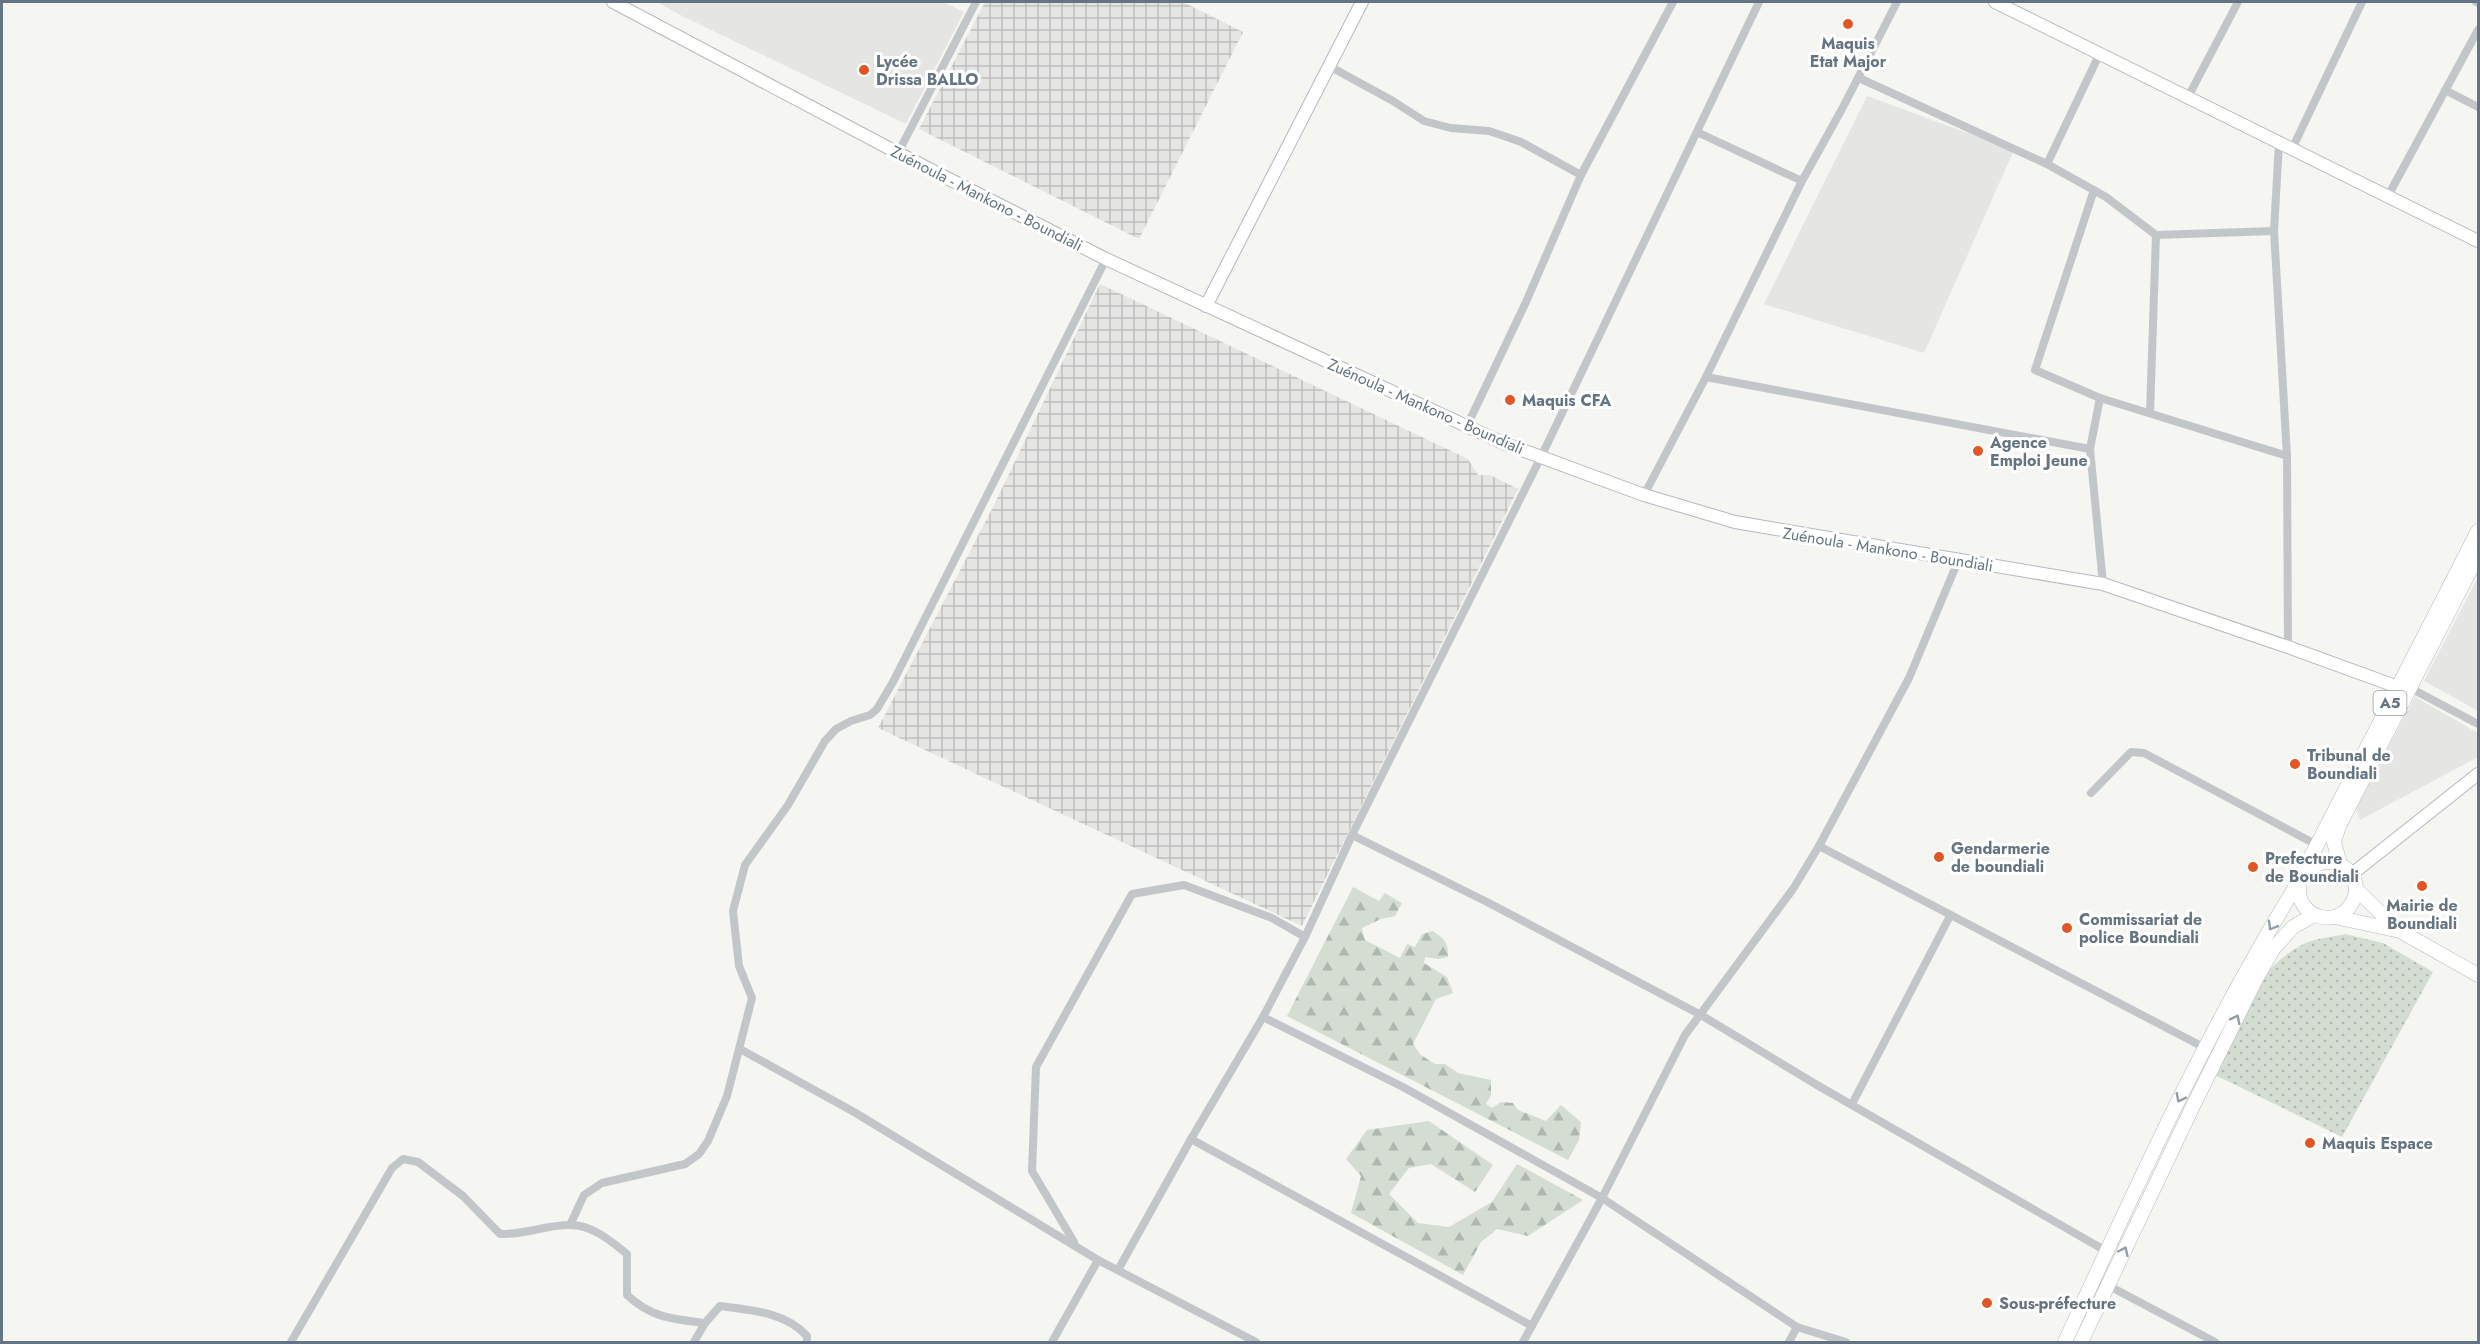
<svg xmlns="http://www.w3.org/2000/svg" width="2480" height="1344" font-family="Jost,sans-serif">
<style>
.built{fill:#e5e6e4}
.industrial{fill:url(#industrial-grid)}
.forest{fill:url(#forest-firs)}
.park{fill:url(#park-dots)}
.lines{fill:none;stroke-linecap:round;stroke-linejoin:round}
.secondary-casing{stroke:#b4b9be;stroke-width:14}
.primary-casing{stroke:#b5b9bd;stroke-width:15}
.street{stroke:#c2c6c9;stroke-width:8}
.secondary{stroke:#fff;stroke-width:12}
.primary{stroke:#fff;stroke-width:14}
.oneway{stroke:#929ea8}
.poi-dot{fill:#e15624;stroke:#fff;stroke-width:2}
.labels{text-anchor:middle;stroke-width:6;stroke-linejoin:round;paint-order:stroke}
.shield{fill:#fff;stroke:#929ea8;stroke-width:1.5}
.shield-label{font-size:15px;font-weight:bold;fill:#647482}
.poi-label{font-size:16px;font-weight:bold;fill:#647482;stroke:#fff;text-anchor:start}
.street-label{font-size:16px;fill:#647482;stroke:#fff}
</style>
<defs>
<pattern id="industrial-grid" width="8" height="8" patternUnits="userSpaceOnUse" patternTransform="scale(1.5)"><rect width="8" height="8" fill="#e5e6e4"/><path d="M0 4h8M4 0v8" fill="none" stroke="#bdbfbe"/></pattern>
<pattern id="forest-firs" width="22" height="20" patternUnits="userSpaceOnUse" patternTransform="scale(1.5)"><rect width="22" height="20" fill="#d5dcd2"/><path d="M5 1l3.5 6h-7zM16 11l3.5 6h-7z" fill="#b0b7b0"/></pattern>
<pattern id="park-dots" width="8" height="8" patternUnits="userSpaceOnUse" patternTransform="scale(1.5)"><rect width="8" height="8" fill="#d5dcd2"/><path d="M2 2h.1M6 6h.1" fill="none" stroke="#b0b7b0" stroke-width="1.8" stroke-linecap="round"/></pattern>
</defs>
<rect width="100%" height="100%" fill="#f5f5f1"/>
<g class="built">
<polygon points="657,2 943,2 964,12 906,124 682,16"/>
<polygon points="1867,96 2014,150 1924,353 1764,304"/>
<polygon points="2478,577 2478,711 2424,681"/>
<polygon points="2415,697 2478,733 2478,757 2360,820 2356,808"/>
</g>
<g class="industrial">
<polygon points="985,2 1183,2 1243,32 1139,239 919,129"/>
<polygon points="1100,284 1468,459 1478,475 1490,475 1518,489 1302,926 878,728 994,505"/>
</g>
<g class="forest">
<path d="M1353 887 1379 901 1385 893 1402 903 1395 916 1381 919 1362 928 1365 940 1400 958 1407 944 1415 947 1422 934 1433 931C1444 938 1449 944 1448 957L1438 959 1425 957 1424 963 1447 977 1453 993 1436 999 1413 1044 1421 1055 1435 1064H1445L1458 1073 1491 1080V1095L1486 1104 1492 1108 1501 1102 1513 1103 1518 1110 1546 1121 1561 1105 1581 1122 1579 1140 1568 1160 1287 1016Z"/>
<polygon points="1429,1121 1493,1165 1475,1192 1431,1164 1409,1168 1389,1194 1418,1223 1449,1227 1492,1202 1517,1164 1583,1200 1528,1236 1497,1229 1481,1242 1463,1275 1351,1213 1361,1176 1346,1159 1367,1130"/>
</g>
<path class="park" d="M2345 934 2383 943 2433 972 2342 1137 2211 1073C2235 1024 2254 966 2308 942 2319 938 2333 937 2345 934Z"/>
<g class="lines">
<g class="secondary-casing">
<g id="secondary">
<polyline points="613,2 898,153 1106,259 1503,443 1644,495 1735,522 2103,584 2288,647 2398,687"/>
<polyline points="1995,2 2478,241"/>
<polyline points="1206,306 1362,2"/>
<polyline points="2352,874 2478,774"/>
</g>
</g>
<g class="primary-casing">
<g id="primary">
<polyline points="2340,864 2334,842 2339,826 2478,555"/>
<polyline points="2356,889 2398,930"/>
<polyline points="2335,917 2400,931 2478,975"/>
<path d="M2065 1342C2137 1184 2210 1024 2302 876 2328 843 2372 875 2350 906 2336 927 2301 918 2299 892 2298 876 2310 858 2317 845L2478 531"/>
<polyline points="2081,1342 2193,1106 2257,977 2274,948 2293,927 2314,915"/>
</g>
</g>
<g class="street">
<polyline points="2476,2 2478,3"/>
<polyline points="1329,66 1393,101 1424,121 1451,128 1489,131 1504,136 1521,142 1581,175"/>
<polyline points="1859,78 2047,164 2106,197 2156,235 2274,231"/>
<polyline points="2445,90 2478,107"/>
<polyline points="2188,97 2238,2"/>
<polyline points="1697,132 1802,181"/>
<polyline points="2279,142 2274,231 2287,456 2288,647"/>
<polyline points="2292,149 2362,2"/>
<polyline points="898,153 976,2"/>
<polyline points="2047,164 2100,53"/>
<polyline points="2094,190 2035,370 2100,398 2287,456"/>
<polyline points="2388,196 2478,30"/>
<polyline points="1706,377 2090,449 2103,584"/>
<polyline points="2150,413 2156,235"/>
<polyline points="1466,428 1526,302 1581,175 1673,2"/>
<polyline points="2090,449 2100,398"/>
<polyline points="1644,495 1706,377 1802,181 1842,109 1897,2"/>
<polyline points="2406,689 2414,690 2478,724"/>
<polyline points="2091,793 2131,752 2144,753 2317,845"/>
<polyline points="1352,835 1487,902 1701,1015 1817,1085 2106,1251"/>
<polyline points="1819,846 2207,1049"/>
<polyline points="1263,1017 1403,1087 1602,1198 1797,1327 1846,1342"/>
<polyline points="740,1049 854,1112 1098,1260 1256,1342"/>
<polyline points="1852,1104 1950,916"/>
<polyline points="1191,1139 1532,1326"/>
<polyline points="570,1225 584,1195 602,1183 685,1164 699,1154 708,1141 727,1096 752,998 739,966 733,911 745,865 788,805 825,741 836,729 851,721 870,715 877,709 893,682 1106,259"/>
<polyline points="1074,1242 1032,1171 1036,1067 1132,894 1184,885 1272,918 1305,937"/>
<polyline points="1118,1270 1191,1139 1263,1017 1305,937 1352,835 1541,457 1759,2"/>
<polyline points="2094,1278 2215,1342"/>
<path d="M291 1342 392 1168 403 1159 418 1162 463 1196 500 1234C524 1235 546 1225 569 1225 591 1224 611 1241 627 1254V1295C652 1318 672 1319 705 1323"/>
<path d="M694 1342 705 1323 720 1306C750 1310 786 1312 807 1336V1342"/>
<polyline points="1052,1342 1098,1260"/>
<polyline points="1523,1342 1602,1198 1685,1035 1793,889 1819,846 1909,678 1958,561"/>
<polyline points="1789,1342 1797,1327"/>
</g>
<use href="#secondary" class="secondary"/>
<use href="#primary" class="primary"/>
</g>
<defs><path id="oneway-chevron" d="M-2-3.5L2.5 0L-2 3.5" fill="none" stroke-width="1.6" stroke-linecap="round" stroke-linejoin="round" transform="scale(1.5)"/></defs>
<g class="oneway">
<use href="#oneway-chevron" transform="translate(2272 926) rotate(120)"/>
<use href="#oneway-chevron" transform="translate(2236 1019) rotate(-63)"/>
<use href="#oneway-chevron" transform="translate(2180 1098) rotate(117)"/>
<use href="#oneway-chevron" transform="translate(2124 1251) rotate(-65)"/>
</g>
<g class="poi-dot">
<circle cx="1848" cy="24" r="6"/>
<circle cx="864" cy="70" r="6"/>
<circle cx="1510" cy="400" r="6"/>
<circle cx="1978" cy="451" r="6"/>
<circle cx="2295" cy="764" r="6"/>
<circle cx="1939" cy="857" r="6"/>
<circle cx="2253" cy="867" r="6"/>
<circle cx="2422" cy="886" r="6"/>
<circle cx="2067" cy="928" r="6"/>
<circle cx="2310" cy="1143" r="6"/>
<circle cx="1987" cy="1303" r="6"/>
</g>
<g class="labels">
<rect class="shield" x="2373.5" y="691" width="33" height="24" rx="4.5"/>
<g class="shield-label">
<text x="2390" y="708">A5</text>
</g>
<g class="poi-label">
<text x="1848" y="49" text-anchor="middle">Maquis<tspan x="1848" dy="18">Etat Major</tspan></text>
<text x="876" y="67">Lycée<tspan x="876" dy="18">Drissa BALLO</tspan></text>
<text x="1522" y="406">Maquis CFA</text>
<text x="1990" y="448">Agence<tspan x="1990" dy="18">Emploi Jeune</tspan></text>
<text x="2307" y="761">Tribunal de<tspan x="2307" dy="18">Boundiali</tspan></text>
<text x="1951" y="854">Gendarmerie<tspan x="1951" dy="18">de boundiali</tspan></text>
<text x="2265" y="864">Prefecture<tspan x="2265" dy="18">de Boundiali</tspan></text>
<text x="2422" y="911" text-anchor="middle">Mairie de<tspan x="2422" dy="18">Boundiali</tspan></text>
<text x="2079" y="925">Commissariat de<tspan x="2079" dy="18">police Boundiali</tspan></text>
<text x="2322" y="1149">Maquis Espace</text>
<text x="1999" y="1309">Sous-préfecture</text>
</g>
<g class="street-label">
<text transform="translate(987 198) rotate(27)" y="6">Zuénoula - Mankono - Boundiali</text>
<text transform="translate(1426 406) rotate(24)" y="6">Zuénoula - Mankono - Boundiali</text>
<text transform="translate(1888 549) rotate(9)" y="6">Zuénoula - Mankono - Boundiali</text>
</g>
</g>
<rect width="2480" height="1344" fill="none" stroke="#647482" stroke-width="6"/>
</svg>
